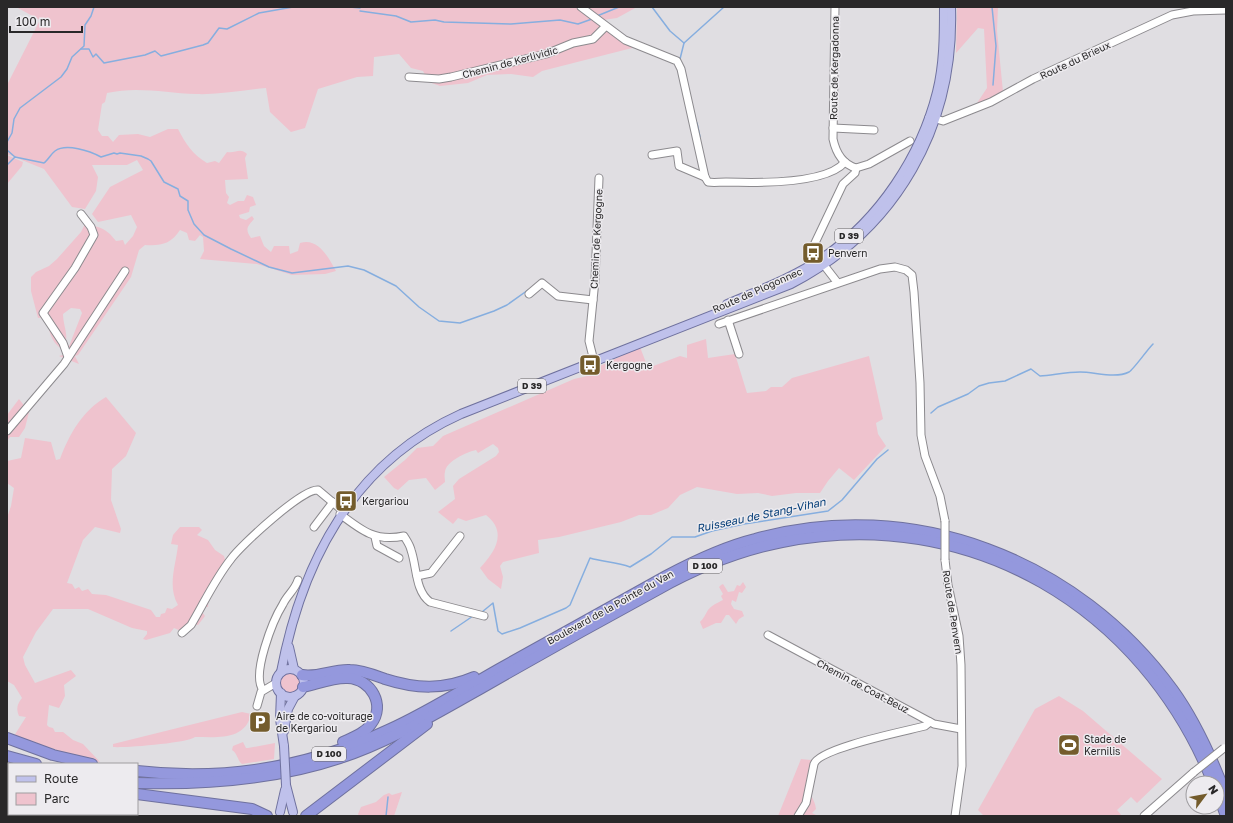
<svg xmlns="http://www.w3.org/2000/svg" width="1233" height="823" font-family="'Golos Text',sans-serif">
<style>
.green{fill:#efc3ce}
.water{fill:#86aedf}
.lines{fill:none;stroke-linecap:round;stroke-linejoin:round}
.stream{stroke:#86aedf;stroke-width:1.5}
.minor-casing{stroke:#8c8a8e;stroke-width:9}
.major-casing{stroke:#6f719e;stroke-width:10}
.highway-casing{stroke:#6f719e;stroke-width:12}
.minor{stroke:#fff;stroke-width:7}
.major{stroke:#bfc1eb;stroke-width:8}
.highway{stroke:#9498dd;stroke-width:10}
.minor-bridge-casing{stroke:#8c8a8e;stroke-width:9;stroke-linecap:butt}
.major-bridge-casing{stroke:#6f719e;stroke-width:10;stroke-linecap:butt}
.minor-bridge{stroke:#fff;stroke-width:7}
.major-bridge{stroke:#bfc1eb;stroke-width:8}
.labels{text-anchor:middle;stroke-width:3;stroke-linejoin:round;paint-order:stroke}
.shield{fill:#edebef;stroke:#646264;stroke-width:1}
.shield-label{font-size:9px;font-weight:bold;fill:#292829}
.street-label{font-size:10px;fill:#292829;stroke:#edebef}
.poi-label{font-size:10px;fill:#292829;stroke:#edebef;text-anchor:start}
.water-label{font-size:11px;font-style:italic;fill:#033c77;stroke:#edebef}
</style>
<rect width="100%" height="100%" fill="#e0dee2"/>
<g class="green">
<path d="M16 7H637L617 18 603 20 636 47 542 71 533 77 511 74 487 75 468 83 440 86 429 82 423 71 411 68 399 54 374 57 373 76 357 77 318 89 305 128 291 132 270 112 266 88C243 90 219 95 196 94 166 93 137 86 107 93L105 102 102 104 98 130 102 136H108L113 142 119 135 138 134 150 137 168 129H178C186 144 192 154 207 163L215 161 219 163 227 152C235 154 240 147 247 154L245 158 248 179 225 180 226 193 229 197 227 203 230 205 238 201H244L247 195 253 197 256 205 250 207 249 212 239 215 240 218 246 220 252 216 254 219C247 227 245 229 251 238L260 236 264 246 271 252 274 246H289L290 254 298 251 300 243C319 237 329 259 336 271L325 274 292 275 257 264 200 259 204 251 203 237 200 235 195 241 189 240 187 233 180 230C171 244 161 246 145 245L139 250 131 277 78 355 75 356 79 364 59 356 66 354 82 313 80 309 71 308 63 314C63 327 71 338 62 349 49 341 50 328 45 317L38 318 31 291V277L36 272 49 266 57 259 81 232 85 224C100 227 106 228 116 241L123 240 125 245 133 236 137 227 131 215 98 222 92 214 110 187 143 170 137 160 127 165H92L98 177 96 191 85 209 72 207 44 169 7 154V85L40 20Z"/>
<polygon points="957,7 998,7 997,31 1003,92 991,99 977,103 987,88 984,29 978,28 956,53"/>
<polygon points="7,155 23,162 22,166 7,184"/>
<path d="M706 339 708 358 735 354 747 393 766 391 771 387H782L792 378 869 356 883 419 876 423 878 434 886 446 854 480 839 468 828 481 820 493H796L772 496 758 493 737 494 697 487 680 495 668 508 651 515H639L621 522 559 537 538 540 539 553 503 562 500 566 503 577 501 589 488 579 480 568C495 552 508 532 486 515L466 521 458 518 453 524 438 512 455 499 453 486 459 479 496 456 499 452 498 448 493 444 478 453 476 450C467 452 446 461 445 472 444 475 445 479 445 482L435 490 426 478 409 480 398 490 394 488 384 477 405 460 417 448 433 446 443 436 574 379 587 376 598 367 640 347 648 368 680 356 687 358V345Z"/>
<path d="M106 397 136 433 126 456 112 469 111 500 121 529 120 533 95 527 83 540 67 583 72 584 75 589 79 587 82 591 88 589 92 594 106 595 151 610 156 617H160L161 614 165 613 167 608 172 609 178 605C167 586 176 565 178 545L171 544 173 535 180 527H199L202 530 197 535 208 540 215 550 224 556 225 560 209 589 208 607H205L202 612 205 616 198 625 194 624 181 631 174 628 170 633 146 640 143 639 147 634V631L132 628 88 609H53L36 632 23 657 25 665 35 683 71 670 76 676 64 685 65 696 59 708 49 705 47 725 49 727 53 728 55 732H63L73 740 83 744 100 762 84 759 14 736 26 717 19 716C16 709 17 704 22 698L14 685 7 681V518L11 506 14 488 7 483V461L21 458 25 438 51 442 56 460 60 459C69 435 82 411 106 397Z"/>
<polygon points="19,399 29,412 25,428 19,437 10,437 7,441 7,415"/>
<path d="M743 582 746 587 742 593 739 592 736 602 732 600 731 604 734 609 742 611 744 616 739 619 736 624 729 615H726L721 623H716L703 629 700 622C704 618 705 615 708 610 712 605 717 603 723 600L721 596 723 594 719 587 721 585 723 584 728 592 734 591 737 585 740 586Z"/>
<circle cx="290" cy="683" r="10"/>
<polygon points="1059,696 1083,711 1162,779 1137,803 1131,797 1117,810 1122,816 984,816 978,810 1035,709"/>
<path d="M242 712 251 714C245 741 217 737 195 737 188 743 125 748 113 747V744Z"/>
<path d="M243 742 246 748H248L275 743 274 759 242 764C237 760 238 754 232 750L233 746Z"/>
<path d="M801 759 811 760C809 770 806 781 809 791 812 798 815 801 816 809L812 813 818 816H778Z"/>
<polygon points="402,792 394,816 359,816 358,814 361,807 376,802 384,795 389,793 392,795"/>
</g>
<polygon class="water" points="9,783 9,814 79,814 79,816 7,816 7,784"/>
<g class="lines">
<g class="stream">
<polyline points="350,7 360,8"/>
<polyline points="652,7 670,31 684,43"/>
<polyline points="992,7 996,46 993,85"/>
<polyline points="360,11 396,16 411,22 435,20 444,22 511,24 560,20 578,24 592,19"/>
<polyline points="597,16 619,7"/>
<polyline points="81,49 89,49 93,57 96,54 104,63 145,55 155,51 161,56 203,45 208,43 219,28 227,29 259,13 293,7"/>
<polyline points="680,59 684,43 724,7"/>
<polyline points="697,123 700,137"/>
<polyline points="7,142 12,133 14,119 20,108 61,77 67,69 72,57 84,46 85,25 91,16 94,7"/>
<polyline points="7,150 15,157"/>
<path d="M7 165 15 157 44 163C48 160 51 154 55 151 66 143 90 151 101 157L114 153 117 154 120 153 141 156 148 159 151 161 164 182 178 189 180 196 188 201V210L194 224 204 235 231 249 269 267 292 273 348 266 364 270 396 286 419 307 439 321 460 323 494 311 507 305 528 290"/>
<path d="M931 413 938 407 968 394 979 386 989 383 1005 381 1031 369 1040 376C1053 375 1067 372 1080 372 1095 372 1115 379 1129 372 1133 370 1147 350 1153 344"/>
<path d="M482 612 493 603 498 631 502 634 520 628 566 608 570 605 590 558C603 562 616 562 630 567L651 554 672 537H695L712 531 744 524 828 511 842 500 877 459 888 450"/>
<polyline points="451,631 473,616"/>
<polyline points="386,816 388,797"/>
</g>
<g class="minor-casing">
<g id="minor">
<path d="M581 7 625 40 677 61 681 69 705 177 708 182C714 183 719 182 726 182 754 183 826 185 845 162"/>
<path d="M835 7 833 139C836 153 842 164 856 168L855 173 843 184 814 245 820 260 837 282"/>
<polyline points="409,77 439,79 451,77 546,54 573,43 593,39 605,27"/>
<polyline points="929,117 943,121 991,102 1033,79 1172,15 1193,11 1226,10"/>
<polyline points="833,128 874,130"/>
<polyline points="652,155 677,151 679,166 705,177"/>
<polyline points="856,168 869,164 910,141"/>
<polyline points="529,294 542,283 558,296 593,300"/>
<polyline points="728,320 739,354"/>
<polyline points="719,324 880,269 895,267 906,270 912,275 914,292 920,383 921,435 925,456 940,496 945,521"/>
<polyline points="68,357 63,343 43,313 75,268 94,235 91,227 81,214"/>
<polyline points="594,361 589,341 595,280 599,178"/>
<polyline points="7,431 64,364 125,271"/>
<path d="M340 514C362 531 376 542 404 536 407 541 410 545 411 550 417 567 415 591 430 602L484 616"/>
<polyline points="314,527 333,502"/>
<polyline points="375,537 377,546 399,558"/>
<polyline points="945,560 948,585 959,636 961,665 962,766 955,816"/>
<polyline points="417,576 431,573 460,536"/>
<path d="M182 633 191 625C204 603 215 579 231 559 241 545 303 488 318 490L343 511"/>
<polyline points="768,635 934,724 961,729"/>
<path d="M263 690C251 675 273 620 283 604 287 595 295 590 298 580"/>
<polyline points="257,706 261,692 276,683"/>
<path d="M798 816 806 803 814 764C819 748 906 731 925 726L930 722"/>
<polyline points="1144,816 1194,772"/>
</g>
</g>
<g class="major-casing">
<g id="major">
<path d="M727 304C760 290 795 277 825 256 879 219 921 156 937 92 944 64 944 35 944 7"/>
<polyline points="289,647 294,669"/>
<circle cx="290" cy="683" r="14"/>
<path d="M281 672C302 561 354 462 461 414L791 284C897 229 955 126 951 7"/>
<polyline points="281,693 280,719 284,746"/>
<polyline points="284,731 288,709 295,696"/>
<polyline points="286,785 293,812"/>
<polyline points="280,812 285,790"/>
</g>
</g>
<g class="highway-casing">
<g id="highway">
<path d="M302 675C318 678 333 669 350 670 362 670 374 675 385 679 416 689 444 690 474 677"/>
<path d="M303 687C317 684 334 677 348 678 371 679 386 705 371 724 365 733 354 737 343 742"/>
<polyline points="7,738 53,755 92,764"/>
<polyline points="7,756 36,764"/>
<path d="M137 771C223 781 309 767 388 730 426 713 462 690 499 669 554 638 610 607 666 576 694 561 723 547 755 539 912 495 1078 559 1173 690 1196 722 1212 758 1226 795"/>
<path d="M137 783C206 785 274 780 340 758 389 742 435 714 480 689 539 655 598 622 657 590 696 568 738 551 782 542 971 504 1143 608 1213 783"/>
<polyline points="1217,792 1226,816"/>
<polyline points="137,794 252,809 267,816"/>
<polyline points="306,816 427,724"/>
</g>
</g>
<use href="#minor" class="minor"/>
<use href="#major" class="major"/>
<use href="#highway" class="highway"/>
<g class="minor-bridge-casing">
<g id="minor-bridge">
<polyline points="945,521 945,560"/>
<polyline points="1194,772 1224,748"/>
</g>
</g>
<g class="major-bridge-casing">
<polyline id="major-bridge" points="284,746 286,785"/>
</g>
<use href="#minor-bridge" class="minor-bridge"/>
<use href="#major-bridge" class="major-bridge"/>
</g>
<defs>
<g id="bus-square" transform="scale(1.15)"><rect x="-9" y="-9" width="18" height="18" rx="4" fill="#745c2c" stroke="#edebef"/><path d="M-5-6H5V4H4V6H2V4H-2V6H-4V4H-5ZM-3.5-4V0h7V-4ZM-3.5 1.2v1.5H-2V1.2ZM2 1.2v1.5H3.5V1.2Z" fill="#fff"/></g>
<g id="parking-square" transform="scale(1.15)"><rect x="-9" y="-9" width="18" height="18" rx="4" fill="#745c2c" stroke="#edebef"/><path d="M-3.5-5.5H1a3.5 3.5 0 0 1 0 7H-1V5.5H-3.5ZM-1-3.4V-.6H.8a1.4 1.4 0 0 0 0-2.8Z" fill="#fff"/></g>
<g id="stadium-square" transform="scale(1.15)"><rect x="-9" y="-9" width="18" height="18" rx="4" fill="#745c2c" stroke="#edebef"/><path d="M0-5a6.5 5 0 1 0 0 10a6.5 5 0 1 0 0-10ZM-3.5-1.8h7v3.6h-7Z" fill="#fff"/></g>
</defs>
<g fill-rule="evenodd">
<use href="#bus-square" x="813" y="253"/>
<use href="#bus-square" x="590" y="365"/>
<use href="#bus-square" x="346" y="501"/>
<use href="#parking-square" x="260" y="722"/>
<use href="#stadium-square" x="1069" y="745"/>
</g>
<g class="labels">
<g class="shield">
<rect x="835" y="229" width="28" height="14" rx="3"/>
<rect x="518" y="379" width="28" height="14" rx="3"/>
<rect x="688" y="559" width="34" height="14" rx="3"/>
<rect x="312" y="747" width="34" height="14" rx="3"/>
</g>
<g class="shield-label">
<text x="849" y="239">D 39</text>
<text x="532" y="389">D 39</text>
<text x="705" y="569">D 100</text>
<text x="329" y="757">D 100</text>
</g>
<g class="street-label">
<text transform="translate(1075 60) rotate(-25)" y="4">Route du Brieux</text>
<text transform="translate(510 62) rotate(-15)" y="4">Chemin de Kerlividic</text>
<text transform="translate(834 68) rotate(-89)" y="4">Route de Kergadonna</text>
<text transform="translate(596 239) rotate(-87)" y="4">Chemin de Kergogne</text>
<text transform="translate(757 290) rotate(-24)" y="4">Route de Plogonnec</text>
<text transform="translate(610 607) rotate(-29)" y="4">Boulevard de la Pointe du Van</text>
<text transform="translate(953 612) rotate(81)" y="4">Route de Penvern</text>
<text transform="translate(863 686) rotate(28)" y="4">Chemin de Coat-Beuz</text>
</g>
<g class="poi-label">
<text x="828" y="257">Penvern</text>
<text x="606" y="369">Kergogne</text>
<text x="362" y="505">Kergariou</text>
<text x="276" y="720">Aire de co-voiturage<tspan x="276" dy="12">de Kergariou</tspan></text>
<text x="1084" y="743">Stade de<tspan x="1084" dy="12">Kernilis</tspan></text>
</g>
<g class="water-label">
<text transform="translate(761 515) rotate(-12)" y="4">Ruisseau de Stang-Vihan</text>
</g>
</g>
<rect width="1233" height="823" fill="none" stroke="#292829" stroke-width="16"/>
<rect x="8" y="763" width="130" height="52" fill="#edebef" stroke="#9f9da0"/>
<rect x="16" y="776" width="20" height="6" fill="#bfc1eb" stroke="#9f9da0"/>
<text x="44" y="783" font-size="12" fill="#292829">Route</text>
<rect x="16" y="793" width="20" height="12" fill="#efc3ce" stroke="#9f9da0"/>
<text x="44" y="803" font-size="12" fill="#292829">Parc</text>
<g transform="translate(1205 795) rotate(58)"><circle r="19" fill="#edebef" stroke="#9f9da0"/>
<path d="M0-3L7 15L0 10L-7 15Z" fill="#745c2c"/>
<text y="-6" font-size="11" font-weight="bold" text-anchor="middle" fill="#292829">N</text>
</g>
<path d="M10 26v6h72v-6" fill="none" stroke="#292829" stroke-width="2"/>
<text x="16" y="26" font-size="12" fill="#292829" stroke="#edebef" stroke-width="3" paint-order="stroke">100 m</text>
</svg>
